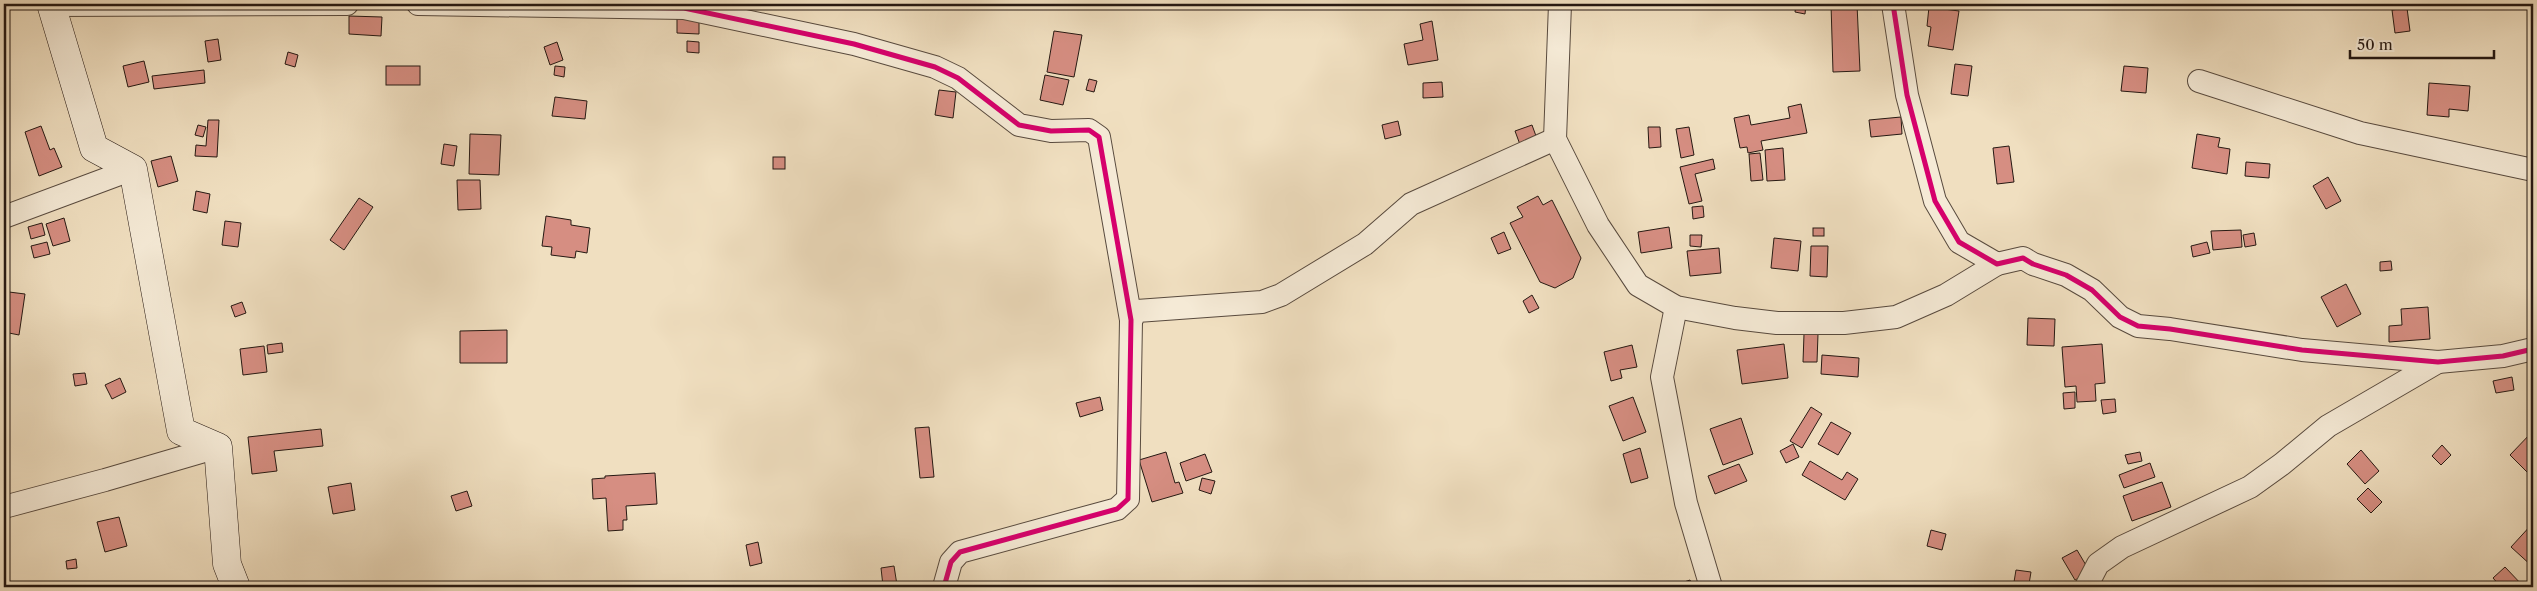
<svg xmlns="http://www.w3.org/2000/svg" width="2537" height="591" font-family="'Libre Caslon Text',serif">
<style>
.building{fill:#d68e82;stroke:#251812}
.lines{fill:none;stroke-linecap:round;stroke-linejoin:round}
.street-casing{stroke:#584a3e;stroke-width:24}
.secondary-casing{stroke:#251812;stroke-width:29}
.street{stroke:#f5ead6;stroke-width:22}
.secondary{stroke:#f5ead6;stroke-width:28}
.cycleway-casing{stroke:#f5ead6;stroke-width:8}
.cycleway{stroke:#d6006c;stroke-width:5}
</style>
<rect width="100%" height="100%" fill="#f0dfc0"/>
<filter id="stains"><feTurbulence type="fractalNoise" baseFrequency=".004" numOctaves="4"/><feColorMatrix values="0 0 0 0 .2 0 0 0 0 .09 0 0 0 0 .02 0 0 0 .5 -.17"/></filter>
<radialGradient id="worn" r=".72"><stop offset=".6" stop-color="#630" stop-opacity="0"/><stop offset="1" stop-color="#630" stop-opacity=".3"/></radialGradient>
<g class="building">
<polygon points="1796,4 1806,4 1805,14 1795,12"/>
<polygon points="1831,4 1857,4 1860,71 1833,72"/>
<polygon points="1929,7 1959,11 1953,50 1928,46 1931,27 1927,26"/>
<polygon points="2407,8 2410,31 2395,33 2392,10"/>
<polygon points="349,16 382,17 381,36 349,34"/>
<polygon points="677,17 699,18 699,34 677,33"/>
<polygon points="1432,21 1438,60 1408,65 1404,44 1423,40 1420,24"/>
<polygon points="1054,31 1082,35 1074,77 1047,72"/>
<polygon points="218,39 221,60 208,62 205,41"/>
<polygon points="687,41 699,42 699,53 687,52"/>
<polygon points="557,42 563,60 550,65 544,47"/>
<polygon points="288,52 298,55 295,67 285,64"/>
<polygon points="144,61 149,82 128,87 123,66"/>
<polygon points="1955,64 1972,66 1968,96 1951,94"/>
<rect x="386" y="66" width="34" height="19"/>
<polygon points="555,66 565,67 564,77 554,75"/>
<polygon points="2124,66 2148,68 2146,93 2121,91"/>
<polygon points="204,70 205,83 154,89 152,76"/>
<polygon points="1045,75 1069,80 1063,105 1040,100"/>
<polygon points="1089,79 1097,81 1094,92 1086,90"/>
<polygon points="1442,82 1443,97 1423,98 1423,83"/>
<polygon points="2429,83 2470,86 2468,111 2449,109 2449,117 2427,115"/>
<polygon points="939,90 956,92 953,118 935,115"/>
<polygon points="555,97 587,101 585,119 552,116"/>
<polygon points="1801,104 1807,133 1761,141 1763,150 1748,153 1747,147 1740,148 1734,118 1749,115 1751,125 1790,118 1788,107"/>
<polygon points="1901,117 1902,134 1871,137 1869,120"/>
<polygon points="208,120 219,120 217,157 195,156 196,145 206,146"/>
<polygon points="1398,121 1401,135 1385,139 1382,125"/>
<polygon points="198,125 206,127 203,137 195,135"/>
<polygon points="1532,125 1536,136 1522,150 1515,131"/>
<polygon points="41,126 50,150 54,148 62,167 39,176 25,132"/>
<polygon points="1648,127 1660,127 1661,147 1649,148"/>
<polygon points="1689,127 1694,155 1681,158 1676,129"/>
<polygon points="470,134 501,135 499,175 469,174"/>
<polygon points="2197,134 2220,138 2218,147 2230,149 2227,174 2192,168"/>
<polygon points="444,144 457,146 454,166 441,164"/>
<polygon points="2009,146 2014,182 1997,184 1993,148"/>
<polygon points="1783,148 1785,180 1767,181 1765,150"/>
<polygon points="1760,153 1763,180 1751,181 1749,154"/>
<polygon points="171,156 178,181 158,187 151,161"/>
<rect x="773" y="157" width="12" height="12"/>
<polygon points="1713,159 1715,169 1695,174 1702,201 1689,204 1680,167"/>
<polygon points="2246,162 2270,164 2269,178 2245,176"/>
<polygon points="2328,177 2341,201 2326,209 2313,186"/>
<polygon points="457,180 480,180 481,209 458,210"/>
<polygon points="196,191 210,194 207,213 193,210"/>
<polygon points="1538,196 1543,205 1552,200 1581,258 1573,278 1555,288 1540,282 1510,223 1523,217 1517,207"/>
<polygon points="359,198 373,207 344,250 330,240"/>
<polygon points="1703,206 1704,217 1693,219 1692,207"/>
<polygon points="546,216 571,220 571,225 590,228 587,253 576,251 575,258 551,255 552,247 542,246"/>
<polygon points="64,218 70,241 53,246 46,224"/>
<polygon points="225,221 241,223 238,247 222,245"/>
<polygon points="42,223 45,235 31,239 28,227"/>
<polygon points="1669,227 1672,248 1641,253 1638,232"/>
<rect x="1813" y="228" width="11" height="8"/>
<polygon points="2241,230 2242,247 2213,250 2211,231"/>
<polygon points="1504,232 1511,249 1498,254 1491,238"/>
<polygon points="2254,233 2256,245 2245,247 2243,235"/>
<polygon points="1690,235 1702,235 1701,247 1690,246"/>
<polygon points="1774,238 1801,241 1798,271 1771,268"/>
<polygon points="47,242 50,254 34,258 31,246"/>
<polygon points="2207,242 2210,253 2193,257 2191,246"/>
<polygon points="1811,246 1828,246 1827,277 1810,276"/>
<polygon points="1719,248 1721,273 1690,276 1687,251"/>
<polygon points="2391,261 2392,270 2380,271 2380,262"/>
<polygon points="2346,284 2361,314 2337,327 2321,297"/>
<polygon points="9,292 25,294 19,335 4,332"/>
<polygon points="1532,295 1539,308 1529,313 1523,301"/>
<polygon points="242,302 246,313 235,317 231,306"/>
<polygon points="2428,307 2430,339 2389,342 2389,326 2402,325 2401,309"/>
<polygon points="2028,318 2055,319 2054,346 2027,345"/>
<polygon points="507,330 507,363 460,363 460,331"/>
<polygon points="1804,334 1818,334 1817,362 1803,362"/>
<polygon points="282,343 283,352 268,354 267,345"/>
<polygon points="1784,344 1788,378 1742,384 1737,350"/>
<polygon points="2102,344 2105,383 2095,384 2096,401 2077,402 2076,386 2065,387 2062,347"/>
<polygon points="1632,345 1637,367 1620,370 1622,378 1611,381 1604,352"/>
<polygon points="264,346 267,372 243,375 240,349"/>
<polygon points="1822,355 1859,358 1858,377 1821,374"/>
<polygon points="85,373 87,384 75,386 73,374"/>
<polygon points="2512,377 2514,390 2496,393 2493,381"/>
<polygon points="120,378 126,392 112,399 105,385"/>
<polygon points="2075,392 2075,408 2064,409 2063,393"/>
<polygon points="1100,397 1103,410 1080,417 1076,403"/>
<polygon points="1633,397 1646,432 1623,441 1609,406"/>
<polygon points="2115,399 2116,412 2103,414 2101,400"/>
<polygon points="1811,407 1822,414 1802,448 1790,441"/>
<polygon points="1741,418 1753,454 1723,465 1710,429"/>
<polygon points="1831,422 1851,433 1838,455 1818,444"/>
<polygon points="929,427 934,477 920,478 915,428"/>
<polygon points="321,429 323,446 274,451 277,471 252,474 248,437"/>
<polygon points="2533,431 2533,478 2510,455"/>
<polygon points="1793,444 1799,457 1786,463 1780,451"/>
<polygon points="2442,445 2451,455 2441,465 2432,456"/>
<polygon points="1640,448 1648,478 1631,483 1623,454"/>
<polygon points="2361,450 2379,471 2365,484 2347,464"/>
<polygon points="1166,452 1175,483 1179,482 1183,493 1152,502 1139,460"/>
<polygon points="2140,452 2142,461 2128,464 2125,455"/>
<polygon points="1205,454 1212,472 1186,481 1180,463"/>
<polygon points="1810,461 1842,480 1847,472 1858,479 1845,500 1802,475"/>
<polygon points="2150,463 2155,477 2124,488 2119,475"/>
<polygon points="1739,464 1747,481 1715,494 1708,476"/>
<polygon points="655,473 657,504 626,506 627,520 623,520 623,530 608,531 606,498 593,499 592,479 605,478 605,476"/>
<polygon points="1202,478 1215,481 1211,494 1199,490"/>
<polygon points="2162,482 2171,507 2132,521 2123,496"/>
<polygon points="351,483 355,510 333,514 328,487"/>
<polygon points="2368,488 2382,502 2371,513 2357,499"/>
<polygon points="467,491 472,506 456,511 451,496"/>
<polygon points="119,517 127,546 105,552 97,522"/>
<polygon points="2533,523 2533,567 2511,547"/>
<polygon points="1931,530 1946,534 1942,550 1927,546"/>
<polygon points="758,542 762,563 750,566 746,545"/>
<polygon points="2077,550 2090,572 2075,580 2062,558"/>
<polygon points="76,559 77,568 67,569 66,561"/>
<polygon points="894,566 897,585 883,586 881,568"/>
<polygon points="2505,567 2524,587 2501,587 2493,578"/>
<polygon points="2016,570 2031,572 2029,584 2014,582"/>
<polygon points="1690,580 1693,587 1675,587 1675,585"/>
</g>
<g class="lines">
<g class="street-casing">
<g id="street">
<polyline points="418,4 684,8 854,44 935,67 958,78 1019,125 1051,131 1089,130 1099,137 1131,320 1128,499 1117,509 960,552 951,562 944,587"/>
<polyline points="1560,4 1555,139 1598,225 1638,285 1676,307 1735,318 1777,323 1844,323 1896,317 1946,295 1997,264"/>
<polyline points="1893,4 1907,95 1935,201 1959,242 1997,264 2023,258 2033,264 2066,275 2092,290 2120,317 2138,326 2170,329 2302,350 2438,362 2503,356 2533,349"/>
<polyline points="51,5 347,4"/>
<polyline points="2199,81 2360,133 2533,170"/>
<polyline points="4,217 133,169"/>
<polyline points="1676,307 1662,377 1686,503 1711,587"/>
<polyline points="1131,320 1137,311 1262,302 1281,295 1365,244 1411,204 1555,139"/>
<polyline points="4,507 105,480 218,447"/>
<polyline points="2086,587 2098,564 2122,547 2250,487 2282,464 2328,426 2438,362"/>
</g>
</g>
<g class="secondary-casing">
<polyline id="secondary" points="51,4 94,148 133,169 181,431 218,447 227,564 236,587"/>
</g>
<use href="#street" class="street"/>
<use href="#secondary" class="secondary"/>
<g class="cycleway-casing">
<g id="cycleway">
<polyline points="418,4 684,8 854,44 935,67 958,78 1019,125 1051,131 1089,130 1099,137 1131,320 1128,499 1117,509 960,552 951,562 944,587"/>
<polyline points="1893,4 1907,95 1935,201 1959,242 1997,264 2023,258 2033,264 2066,275 2092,290 2120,317 2138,326 2170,329 2302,350 2438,362 2503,356 2533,349"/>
</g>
</g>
<use href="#cycleway" class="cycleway"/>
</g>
<rect width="2537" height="591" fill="none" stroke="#f0dfc0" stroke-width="20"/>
<rect x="5" y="5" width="2527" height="581" fill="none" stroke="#251812" stroke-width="2.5"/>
<rect x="10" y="10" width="2517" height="571" fill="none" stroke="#251812"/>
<path d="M2350 50v8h144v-8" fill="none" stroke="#251812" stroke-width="2.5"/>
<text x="2357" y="50" font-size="15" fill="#251812" stroke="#f5ead6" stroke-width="4" paint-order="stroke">50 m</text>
<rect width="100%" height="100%" filter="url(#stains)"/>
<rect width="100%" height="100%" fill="url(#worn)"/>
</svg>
